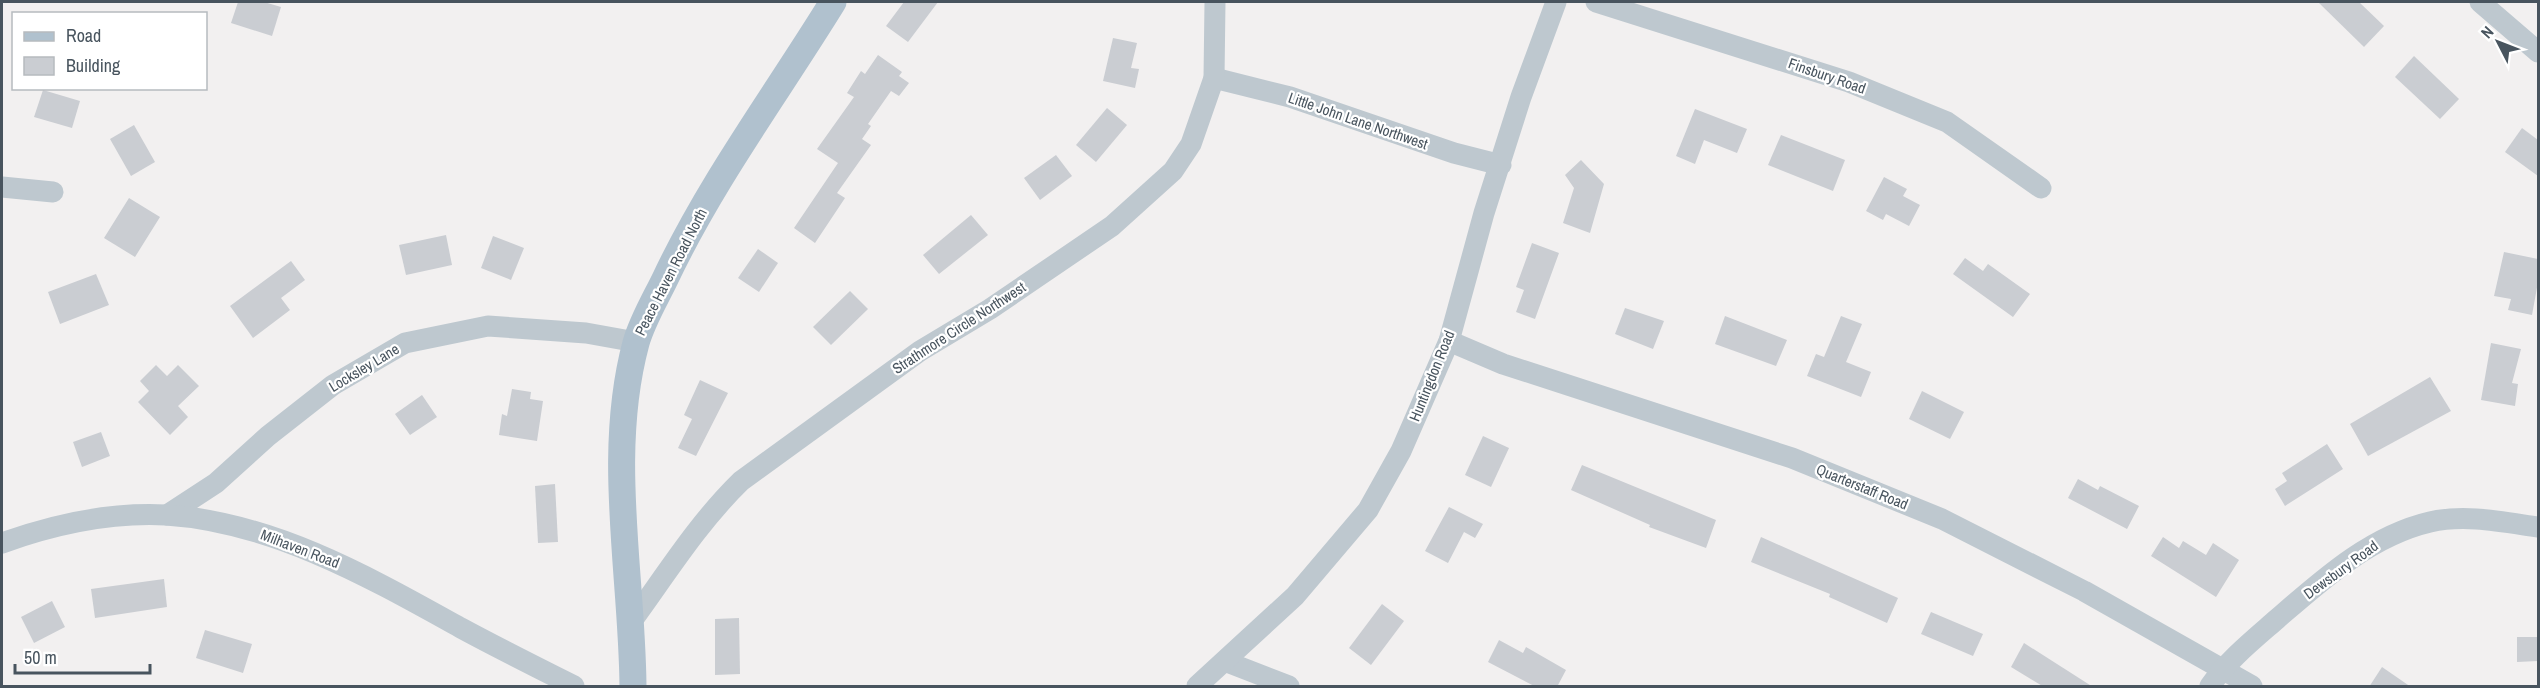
<svg xmlns="http://www.w3.org/2000/svg" width="2540" height="688" font-family="'Archivo Narrow',sans-serif">
<style>
.building{fill:#cacdd2}
.lines{fill:none;stroke-linecap:round;stroke-linejoin:round}
.minor{stroke:#bec8cf;stroke-width:21}
.major{stroke:#b0c1ce;stroke-width:27}
.labels{text-anchor:middle;stroke-width:4.5;stroke-linejoin:round;paint-order:stroke}
.street-label{font-size:15px;fill:#48545e;stroke:#fff}
</style>
<rect width="100%" height="100%" fill="#f2f0f0"/>
<g class="building">
<polygon points="238,2 264,2 281,7 272,36 231,23"/>
<polygon points="904,2 938,2 908,42 886,26"/>
<polygon points="2318,2 2359,2 2384,26 2364,47"/>
<polygon points="1113,38 1137,43 1131,68 1139,69 1135,88 1103,81"/>
<polygon points="878,55 902,72 899,76 909,83 899,96 891,91 868,124 871,126 862,139 871,145 837,193 845,198 815,243 794,228 838,163 817,149 854,97 847,93 861,71 865,74"/>
<polygon points="2414,56 2459,99 2440,119 2395,77"/>
<polygon points="43,90 80,101 72,128 34,117"/>
<polygon points="1107,108 1127,125 1096,162 1076,145"/>
<polygon points="1695,109 1747,129 1737,153 1704,140 1695,164 1676,156"/>
<polygon points="134,125 155,162 131,176 110,139"/>
<polygon points="2522,128 2538,140 2538,176 2505,152"/>
<polygon points="1781,135 1845,160 1833,191 1768,165"/>
<polygon points="1056,155 1072,176 1040,200 1024,178"/>
<polygon points="1581,160 1604,184 1590,233 1563,223 1574,188 1565,175"/>
<polygon points="1884,177 1907,189 1903,196 1920,205 1909,226 1886,214 1883,220 1866,211"/>
<polygon points="129,198 160,217 135,257 104,238"/>
<polygon points="971,215 988,235 939,274 923,255"/>
<polygon points="446,235 452,265 406,275 399,245"/>
<polygon points="493,236 524,248 511,280 481,268"/>
<polygon points="1532,243 1559,253 1535,319 1516,312 1524,290 1516,287"/>
<polygon points="758,249 778,263 759,292 738,278"/>
<polygon points="2504,252 2538,259 2538,282 2532,315 2508,310 2511,299 2494,296"/>
<polygon points="1965,258 1983,271 1988,264 2030,294 2013,317 1953,274"/>
<polygon points="291,261 305,280 281,298 290,310 253,338 230,306"/>
<polygon points="96,274 109,305 60,324 48,292"/>
<polygon points="850,291 868,309 831,345 813,327"/>
<polygon points="1625,308 1664,321 1653,349 1615,334"/>
<polygon points="1725,316 1787,340 1776,366 1715,344"/>
<polygon points="1841,316 1862,324 1846,362 1871,372 1861,397 1807,376 1816,354 1824,357"/>
<polygon points="2491,343 2521,349 2512,383 2518,384 2515,406 2481,400"/>
<polygon points="156,365 167,376 178,365 199,386 178,406 188,417 170,435 138,402 149,391 140,381"/>
<polygon points="2430,377 2451,411 2368,456 2350,424"/>
<polygon points="700,380 728,393 696,456 678,448 692,419 684,415"/>
<polygon points="512,389 531,392 530,399 543,401 537,441 499,435 502,414 507,416"/>
<polygon points="1922,391 1964,412 1950,439 1909,419"/>
<polygon points="422,395 437,417 410,435 395,414"/>
<polygon points="101,432 110,456 82,467 73,442"/>
<polygon points="1483,436 1509,448 1491,487 1465,475"/>
<polygon points="2327,444 2343,469 2285,506 2275,489 2287,481 2282,473"/>
<polygon points="1582,465 1716,520 1706,548 1649,527 1650,525 1571,490"/>
<polygon points="2078,479 2098,490 2100,486 2139,506 2127,529 2068,498"/>
<polygon points="555,484 558,542 538,543 535,486"/>
<polygon points="1449,507 1483,524 1475,538 1464,532 1448,563 1425,551"/>
<polygon points="1761,537 1898,598 1887,623 1829,597 1830,594 1751,562"/>
<polygon points="2163,537 2179,548 2183,541 2206,555 2213,543 2239,560 2216,597 2151,556"/>
<polygon points="164,579 167,607 95,618 91,589"/>
<polygon points="52,601 65,627 34,643 21,617"/>
<polygon points="1382,604 1404,621 1371,665 1349,648"/>
<polygon points="1931,612 1983,634 1973,656 1921,634"/>
<polygon points="739,618 740,674 715,675 715,619"/>
<polygon points="205,630 252,644 243,673 196,658"/>
<polygon points="2517,637 2538,637 2538,661 2517,662"/>
<polygon points="1499,640 1523,653 1526,647 1566,670 1557,687 1536,687 1488,662"/>
<polygon points="2024,643 2093,687 2044,687 2011,667"/>
<polygon points="2382,667 2411,687 2369,687"/>
</g>
<g class="lines">
<g class="minor">
<polyline points="1596,2 1849,82 1947,122 2041,188"/>
<polyline points="2480,2 2538,52"/>
<polyline points="1214,78 1290,97 1454,153 1501,165"/>
<polyline points="2,187 53,192"/>
<polyline points="1449,341 1503,364 1792,458 1942,519 2084,591 2252,686"/>
<polyline points="167,515 216,483 268,436 333,385 405,343 488,326 586,333 636,342"/>
<path d="M2 543C55 524 109 512 166 515 273 522 369 577 461 628 498 648 536 667 574 686"/>
<path d="M632 621C667 573 698 523 741 481L920 351 990 309 1112 226 1173 171 1191 144 1214 78 1215 2"/>
<polyline points="1227,662 1289,686"/>
<polyline points="1197,686 1295,596 1368,510 1401,451 1449,341 1484,213 1521,97 1556,2"/>
<path d="M2210 686C2228 660 2253 640 2277 619 2322 580 2370 536 2430 522 2465 514 2503 522 2538 527"/>
</g>
<path class="major" d="M633 686C632 573 606 454 636 343 642 321 656 298 666 277 712 180 777 93 833 2"/>
</g>
<g class="labels">
<g class="street-label">
<text transform="translate(1827 76) rotate(19)" y="5">Finsbury Road</text>
<text transform="translate(1358 121) rotate(19)" y="5">Little John Lane Northwest</text>
<text transform="translate(671 272) rotate(-63)" y="5">Peace Haven Road North</text>
<text transform="translate(959 328) rotate(-33)" y="5">Strathmore Circle Northwest</text>
<text transform="translate(364 368) rotate(-31)" y="5">Locksley Lane</text>
<text transform="translate(1432 376) rotate(-68)" y="5">Huntingdon Road</text>
<text transform="translate(1862 487) rotate(22)" y="5">Quarterstaff Road</text>
<text transform="translate(300 549) rotate(21)" y="5">Milhaven Road</text>
<text transform="translate(2341 570) rotate(-36)" y="5">Dewsbury Road</text>
</g>
</g>
<rect width="2540" height="688" fill="none" stroke="#48545e" stroke-width="6"/>
<rect x="12" y="12" width="195" height="78" fill="#ffffff" stroke="#b6bbbf" stroke-width="1.5"/>
<rect x="24" y="32" width="30" height="9" fill="#b0c1ce" stroke="#b6bbbf" stroke-width="1.5"/>
<text x="66" y="42" font-size="18" fill="#48545e">Road</text>
<rect x="24" y="57" width="30" height="18" fill="#cacdd2" stroke="#b6bbbf" stroke-width="1.5"/>
<text x="66" y="72" font-size="18" fill="#48545e">Building</text>
<g transform="translate(2498 42) rotate(312)" stroke="#ffffff" stroke-width="4.5" paint-order="stroke">
<path d="M0-4.5L10 22L0 15L-10 22Z" fill="#48545e"/>
<text y="-9" font-size="16" font-weight="bold" text-anchor="middle" fill="#48545e">N</text>
</g>
<path d="M15 664v9h135v-9" fill="none" stroke="#48545e" stroke-width="3"/>
<text x="24" y="664" font-size="18" fill="#48545e" stroke="#ffffff" stroke-width="4.5" paint-order="stroke">50 m</text>
</svg>
